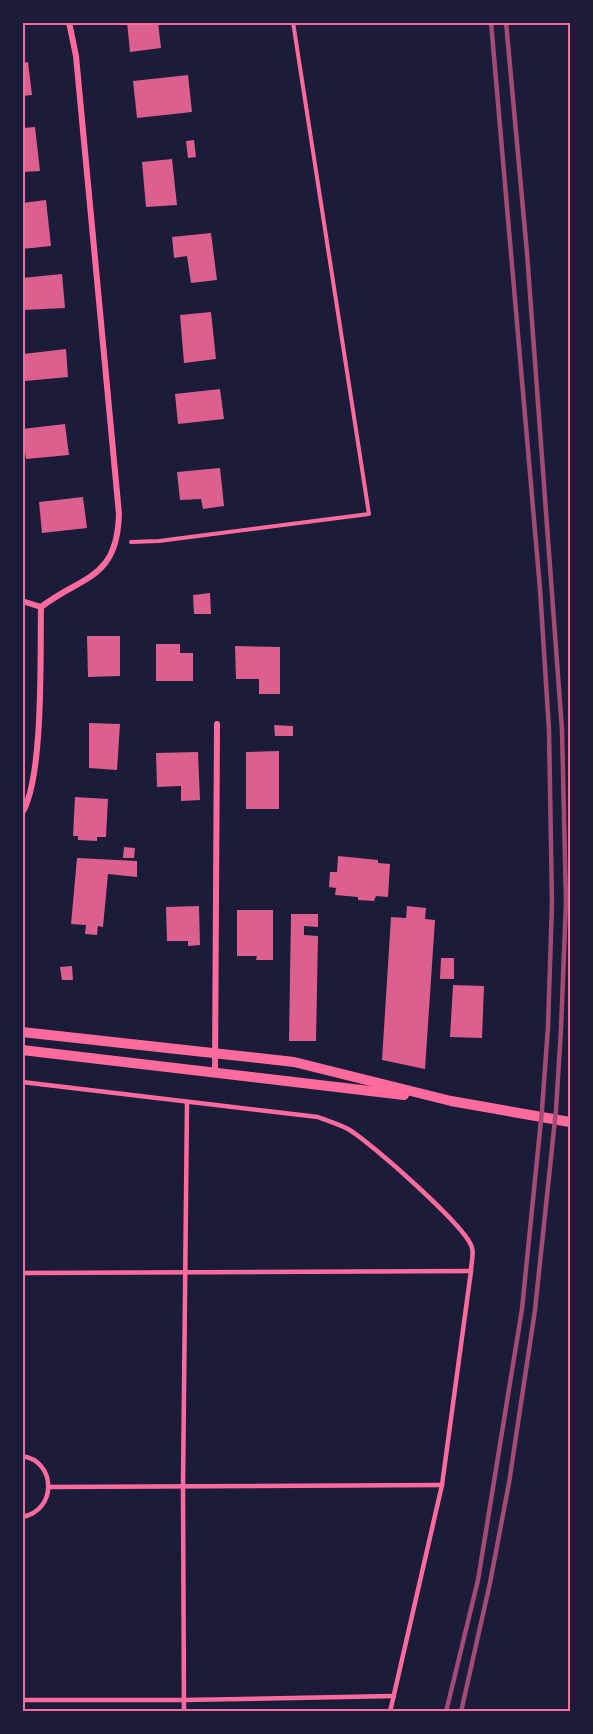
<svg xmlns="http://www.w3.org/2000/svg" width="593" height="1734" font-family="Figtree,sans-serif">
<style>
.building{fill:#dd5f8e}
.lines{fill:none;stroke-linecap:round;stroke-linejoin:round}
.path{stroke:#ff6b9d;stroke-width:4}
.service{stroke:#ff6b9d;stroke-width:4.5}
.minor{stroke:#ff6b9d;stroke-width:6}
.tertiary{stroke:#ff6b9d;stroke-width:10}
.rail{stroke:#a44b75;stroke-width:4.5}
.neatline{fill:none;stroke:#ff6b9d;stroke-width:2}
</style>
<rect width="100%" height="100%" fill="#1b1b3a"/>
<g class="building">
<polygon points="127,22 158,22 161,48 130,52"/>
<polygon points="28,62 32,95 22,96 22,63"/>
<polygon points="188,75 192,112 137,118 133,81"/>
<polygon points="35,127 40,171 22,172 22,128"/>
<polygon points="194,140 196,157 188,158 186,141"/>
<polygon points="172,159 177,205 146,207 142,162"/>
<polygon points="46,200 51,246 22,249 22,203"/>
<polygon points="211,233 217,280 191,283 187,256 174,258 172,237"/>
<polygon points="62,274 65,308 23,310 22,278"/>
<polygon points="211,312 216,359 184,363 180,315"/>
<polygon points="66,349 68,377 25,381 23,354"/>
<polygon points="220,389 224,419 178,424 175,394"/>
<polygon points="65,424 69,455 26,459 22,429"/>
<polygon points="220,468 224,506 203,509 201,499 180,500 177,472"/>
<polygon points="83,497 87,528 42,533 39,502"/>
<polygon points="210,593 211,614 194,614 193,595"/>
<polygon points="87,636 120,636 120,676 88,677"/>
<polygon points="156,644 180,644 180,653 193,653 193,681 156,681"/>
<polygon points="235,646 280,647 280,694 259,694 259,679 236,679"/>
<polygon points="89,723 120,724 117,770 89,768"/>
<polygon points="274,725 293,726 293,736 275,736"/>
<polygon points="279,751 279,809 246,809 246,752"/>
<polygon points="198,752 200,800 181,801 181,786 157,787 156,753"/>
<polygon points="75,797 108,799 106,837 97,837 97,841 78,840 78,836 73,836"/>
<polygon points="124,847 135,848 134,858 123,858"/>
<polygon points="338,856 378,860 378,863 390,864 388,897 376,896 374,901 358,900 358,897 335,895 336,888 329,887 330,872 337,872"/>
<polygon points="77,858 137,861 137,877 108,874 103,927 98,926 97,935 85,934 86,925 71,924"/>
<polygon points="199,906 200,945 188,946 188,941 167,941 166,907"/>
<polygon points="407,906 426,908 425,919 435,920 425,1069 382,1060 391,917 406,918"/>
<polygon points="237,910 273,910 273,960 256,960 257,956 237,956"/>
<polygon points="291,914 318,914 318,927 304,926 304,935 318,936 316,1041 289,1041"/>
<polygon points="441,958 454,958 454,979 440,979"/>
<polygon points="72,966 73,980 62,980 60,967"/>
<polygon points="453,985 484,986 482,1038 450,1037"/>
</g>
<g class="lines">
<polyline class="path" points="131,542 159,541 369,514 293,22"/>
<g class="service">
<path d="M22 1082 318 1117C328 1121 339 1124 348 1129 369 1141 468 1228 472 1248 474 1254 471 1264 471 1271L442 1485 390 1712"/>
<polyline points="22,1273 471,1271"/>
<path d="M22 1456C57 1461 57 1511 22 1517"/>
<polyline points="49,1487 442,1485"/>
<polyline points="22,1700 184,1700 394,1696"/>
<polyline points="184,1712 183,1487 187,1102"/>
</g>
<g class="minor">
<polyline points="22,601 41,607"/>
<path d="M22 813C44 778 40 653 41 607 83 575 117 580 119 514L76 56 69 22"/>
<polyline points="215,1072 217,724"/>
</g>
<g class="tertiary">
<polyline points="22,1032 294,1062 451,1101 570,1122"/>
<polyline points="22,1050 404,1095"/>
</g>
<g class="rail">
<polyline points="446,1712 478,1580 522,1309 542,1110 548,1027 552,903 549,730 540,589 491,22"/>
<polyline points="461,1712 490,1583 509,1483 535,1310 556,1110 561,1029 566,902 562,730 527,253 506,22"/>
</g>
</g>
<rect width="593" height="1734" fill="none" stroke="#1b1b3a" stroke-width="48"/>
<rect x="24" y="24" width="545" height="1686" class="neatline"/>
</svg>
